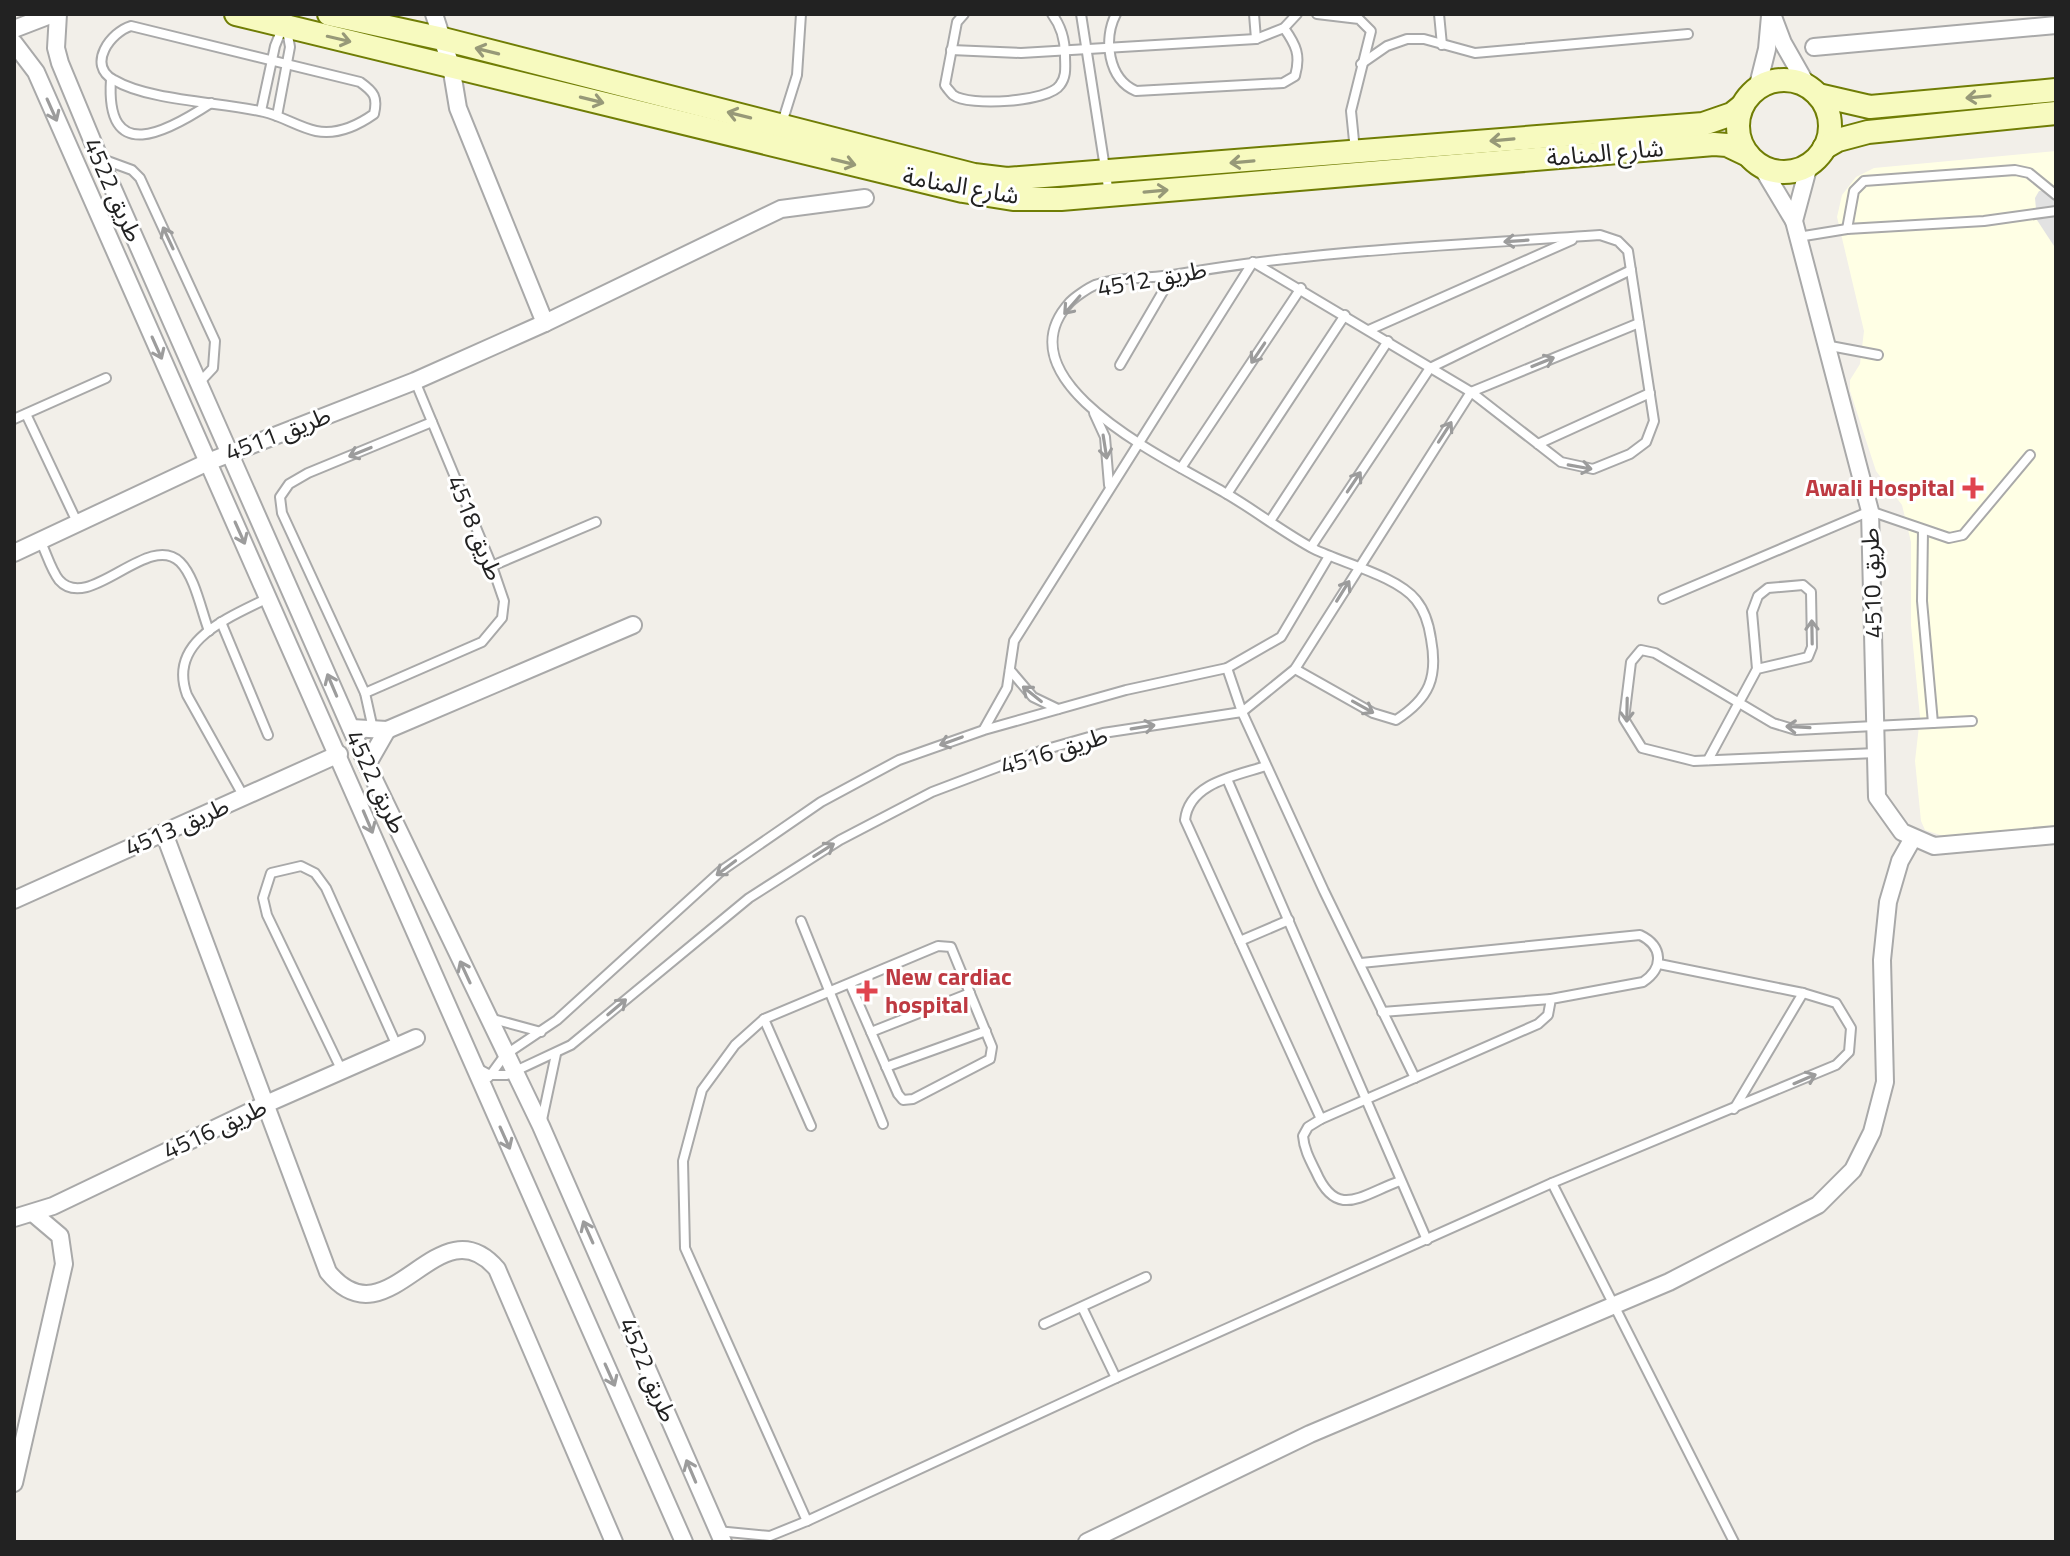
<svg xmlns="http://www.w3.org/2000/svg" width="2070" height="1556" font-family="'Titillium Web','Noto Sans Arabic',sans-serif">
<style>
.education{fill:#ffffe5}
.parking{fill:#e2e2e2}
.lines{fill:none;stroke-linecap:round;stroke-linejoin:round}
.lane-casing{stroke:#a9a9a9;stroke-width:12}
.street-casing{stroke:#a9a9a9;stroke-width:20}
.secondary-casing{stroke:#707d05;stroke-width:26}
.lane{stroke:#fff;stroke-width:8}
.street{stroke:#fff;stroke-width:16}
.secondary{stroke:#f7fabf;stroke-width:22}
.oneway{stroke:#979978}
.oneway2{stroke:#9c9c9c}
.health-dot{fill:#e0444e;stroke:#fff;stroke-width:3}
.labels{text-anchor:middle;stroke-width:6;stroke-linejoin:round;paint-order:stroke}
.street-label{font-size:24px;fill:#222;stroke:#fff}
.health-label{font-size:24px;font-weight:bold;fill:#be3a42;stroke:#fff;text-anchor:end}
</style>
<rect width="100%" height="100%" fill="#f2efe9"/>
<polygon class="education" points="2056,151 2056,831 1946,837 1925,830 1921,821 1915,761 1920,717 1911,625 1911,542 1902,505 1876,471 1850,391 1850,380 1860,364 1864,331 1837,217 1842,195 1856,177 1874,168"/>
<polygon class="parking" points="2056,190 2056,246 2054,246 2037,220 2035,198 2039,191"/>
<g class="lines">
<g class="lane-casing">
<g id="lane">
<path d="M964 14 957 22 945 85C946 87 952 94 953 95 969 107 1049 102 1060 85 1067 76 1065 66 1065 55 1065 41 1061 26 1052 14"/>
<polyline points="1081,14 1109,194"/>
<path d="M1116 14C1103 39 1108 79 1136 91L1283 83 1295 76C1301 55 1296 45 1284 28"/>
<polyline points="1254,14 1256,39"/>
<polyline points="1317,14 1359,19 1371,31 1351,111 1355,151"/>
<polyline points="1439,14 1442,45"/>
<path d="M131 26 360 82C374 92 378 97 374 114 357 126 336 135 316 131 298 127 282 116 264 112 222 102 149 101 114 80 86 65 111 32 131 26Z"/>
<polyline points="951,50 1021,53 1256,39 1284,28 1297,14"/>
<polyline points="1361,64 1387,46 1407,39 1424,39 1475,53 1688,34"/>
<path d="M111 79C105 166 167 132 211 103"/>
<polyline points="261,111 275,46 288,14"/>
<polyline points="277,116 290,47 287,30"/>
<polyline points="782,123 797,75 801,14"/>
<polyline points="102,159 132,170 140,178 215,341 213,368 199,383"/>
<polyline points="1847,229 1854,191 1864,181 2015,170 2029,173 2056,195"/>
<polyline points="1798,237 1847,229 1984,221 2056,211"/>
<path d="M1253 262 1471 392 1561 462 1593 469 1630 454 1646 442 1654 421 1628 251 1618 241 1600 235C1460 245 1318 250 1179 274 1153 279 1120 276 1095 285 1088 288 1075 297 1070 302 996 383 1176 463 1227 494 1256 511 1284 533 1314 549 1342 563 1397 576 1416 600 1425 611 1429 625 1431 639 1438 677 1430 698 1396 720L1373 713 1295 669"/>
<polyline points="1369,330 1572,240"/>
<polyline points="1825,345 1878,355"/>
<polyline points="1120,365 1172,276"/>
<polyline points="1471,392 1639,323"/>
<polyline points="1094,413 1105,437 1109,485"/>
<polyline points="26,414 77,522"/>
<polyline points="14,419 106,378"/>
<polyline points="1538,444 1650,393"/>
<polyline points="1181,468 1301,288"/>
<polyline points="1227,494 1345,315"/>
<polyline points="1270,521 1388,341"/>
<polyline points="1923,530 1922,601 1933,723"/>
<path d="M40 540C46 552 51 570 59 580 89 614 148 531 180 562 195 577 201 610 209 631"/>
<polyline points="1311,547 1430,368 1631,270"/>
<polyline points="492,566 596,522"/>
<polyline points="1663,599 1870,511 1949,538 1963,535 2030,455"/>
<polyline points="221,622 268,735"/>
<polyline points="1227,668 1242,712 1324,891 1415,1078"/>
<polyline points="1010,670 1033,697 1058,709"/>
<polyline points="365,693 482,642 502,618 504,601 492,566 415,381"/>
<polyline points="373,729 365,693 282,513 280,497 289,484 308,473 432,422"/>
<polyline points="984,729 1007,688 1014,641 1253,262"/>
<polyline points="1876,753 1694,761 1642,748 1624,719 1631,662 1641,650 1655,653 1773,723 1796,730 1972,721"/>
<polyline points="1708,760 1757,669 1752,612 1758,596 1768,588 1803,585 1811,592 1812,647 1808,657 1757,669"/>
<path d="M1266 766C1235 776 1189 783 1185 820L1321 1119"/>
<polyline points="1227,779 1427,1240"/>
<path d="M244 797 187 695C167 641 228 618 268 598"/>
<polyline points="801,921 883,1124"/>
<polyline points="1240,941 1289,920"/>
<path d="M1361 963 1640 935C1663 946 1664 968 1643 982L1551 999 1548 1015 1538 1024 1321 1119 1308 1127 1303 1136C1304 1149 1310 1160 1316 1172 1337 1220 1361 1195 1400 1181"/>
<polyline points="1382,1012 1551,999"/>
<polyline points="493,1019 541,1032"/>
<polyline points="764,1019 811,1126"/>
<polyline points="871,1032 970,993"/>
<polyline points="886,1067 986,1031"/>
<polyline points="477,1068 490,1075 507,1075 571,1045 749,898 840,840 932,792 1040,751 1103,733 1242,712 1295,669 1471,392"/>
<polyline points="342,1071 267,915 263,898 271,873 301,866 315,873 326,888 397,1046"/>
<polyline points="489,1077 505,1055 557,1020 721,871 821,802 899,760 984,730 1126,690 1227,668 1281,637 1329,556"/>
<polyline points="1734,1109 1803,993"/>
<polyline points="542,1120 556,1054"/>
<polyline points="1552,1183 1734,1542"/>
<polyline points="1082,1307 1116,1378"/>
<polyline points="1044,1324 1146,1277"/>
<polyline points="807,1521 685,1248 683,1161 702,1090 735,1045 764,1019 938,946 951,947 992,1047 990,1059 913,1099 903,1100 898,1094 850,984"/>
<polyline points="717,1531 770,1536 807,1521 1116,1378 1552,1183 1836,1065 1849,1052 1851,1028 1836,1003 1803,993 1659,964"/>
</g>
</g>
<g class="street-casing">
<g id="street">
<polyline points="58,14 56,48 60,63 99,157 367,765 541,1126 723,1542"/>
<polyline points="434,14 451,66 458,108 545,323"/>
<polyline points="1772,14 1783,43 1808,87"/>
<polyline points="14,29 53,14"/>
<polyline points="14,43 36,72 684,1542"/>
<polyline points="1814,47 2056,25"/>
<polyline points="1757,89 1767,49 1770,16"/>
<polyline points="1809,165 1794,221 1870,511 1877,797 1902,832 1934,846 2056,835"/>
<polyline points="1761,166 1794,221"/>
<polyline points="14,553 208,462 415,381 545,323 781,209 865,198"/>
<polyline points="351,728 387,730 633,625"/>
<polyline points="367,765 387,730"/>
<path d="M164 833 328 1272C389 1347 438 1200 497 1269L614 1542"/>
<polyline points="14,900 339,754"/>
<polyline points="14,1218 53,1206 266,1104 416,1038"/>
<polyline points="14,1483 64,1264 60,1236 34,1214"/>
<polyline points="1087,1542 1310,1434 1669,1282 1818,1205 1853,1170 1872,1132 1885,1082 1882,960 1888,902 1900,861 1913,838"/>
</g>
</g>
<g class="secondary-casing">
<g id="secondary">
<polyline points="236,14 963,191 1013,199 1061,199 1714,144 1727,145 1748,155"/>
<polyline points="329,14 443,39 974,175 1007,179 1703,124 1732,114 1742,106"/>
<circle cx="1784" cy="126" r="46"/>
<polyline points="1818,95 1870,107 2056,90"/>
<polyline points="1824,148 1838,140 1868,132 2056,113"/>
</g>
</g>
<use href="#lane" class="lane"/>
<use href="#street" class="street"/>
<use href="#secondary" class="secondary"/>
</g>
<defs><path id="oneway-shaft" d="M-6 0H5M1.5-3L5.5 0L1.5 3" fill="none" stroke-width="1.6" stroke-linecap="round" stroke-linejoin="round" transform="scale(2)"/></defs>
<g class="oneway">
<use href="#oneway-shaft" transform="translate(339 39) rotate(13)"/>
<use href="#oneway-shaft" transform="translate(487 51) rotate(-166)"/>
<use href="#oneway-shaft" transform="translate(1978 97) rotate(175)"/>
<use href="#oneway-shaft" transform="translate(592 100) rotate(14)"/>
<use href="#oneway-shaft" transform="translate(739 115) rotate(-166)"/>
<use href="#oneway-shaft" transform="translate(1502 140) rotate(175)"/>
<use href="#oneway-shaft" transform="translate(844 162) rotate(14)"/>
<use href="#oneway-shaft" transform="translate(1242 162) rotate(175)"/>
<use href="#oneway-shaft" transform="translate(1156 191) rotate(-5)"/>
</g>
<g class="oneway2">
<use href="#oneway-shaft" transform="translate(52 110) rotate(66)"/>
<use href="#oneway-shaft" transform="translate(168 238) rotate(-115)"/>
<use href="#oneway-shaft" transform="translate(1516 241) rotate(176)"/>
<use href="#oneway-shaft" transform="translate(1072 305) rotate(131)"/>
<use href="#oneway-shaft" transform="translate(157 348) rotate(66)"/>
<use href="#oneway-shaft" transform="translate(1258 353) rotate(124)"/>
<use href="#oneway-shaft" transform="translate(1543 362) rotate(-22)"/>
<use href="#oneway-shaft" transform="translate(1445 432) rotate(-57)"/>
<use href="#oneway-shaft" transform="translate(1105 447) rotate(81)"/>
<use href="#oneway-shaft" transform="translate(360 452) rotate(158)"/>
<use href="#oneway-shaft" transform="translate(1580 467) rotate(10)"/>
<use href="#oneway-shaft" transform="translate(1354 482) rotate(-56)"/>
<use href="#oneway-shaft" transform="translate(240 533) rotate(66)"/>
<use href="#oneway-shaft" transform="translate(1343 591) rotate(-58)"/>
<use href="#oneway-shaft" transform="translate(1812 632) rotate(-91)"/>
<use href="#oneway-shaft" transform="translate(332 685) rotate(-113)"/>
<use href="#oneway-shaft" transform="translate(1032 694) rotate(-141)"/>
<use href="#oneway-shaft" transform="translate(1363 707) rotate(29)"/>
<use href="#oneway-shaft" transform="translate(1627 710) rotate(91)"/>
<use href="#oneway-shaft" transform="translate(1143 727) rotate(-9)"/>
<use href="#oneway-shaft" transform="translate(1798 727) rotate(-177)"/>
<use href="#oneway-shaft" transform="translate(951 741) rotate(160)"/>
<use href="#oneway-shaft" transform="translate(368 822) rotate(67)"/>
<use href="#oneway-shaft" transform="translate(824 850) rotate(-32)"/>
<use href="#oneway-shaft" transform="translate(726 868) rotate(143)"/>
<use href="#oneway-shaft" transform="translate(465 972) rotate(-115)"/>
<use href="#oneway-shaft" transform="translate(617 1007) rotate(-40)"/>
<use href="#oneway-shaft" transform="translate(1805 1079) rotate(-23)"/>
<use href="#oneway-shaft" transform="translate(505 1138) rotate(66)"/>
<use href="#oneway-shaft" transform="translate(588 1232) rotate(-114)"/>
<use href="#oneway-shaft" transform="translate(610 1375) rotate(66)"/>
<use href="#oneway-shaft" transform="translate(691 1471) rotate(-113)"/>
</g>
<g class="health-dot">
<path d="M1969 476h8v8h8v8h-8v8h-8v-8h-8v-8h8z"/>
<path d="M863 979h8v8h8v8h-8v8h-8v-8h-8v-8h8z"/>
</g>
<g class="labels">
<g class="street-label">
<text transform="translate(1605 153) rotate(-5)" y="8">شارع المنامة</text>
<text transform="translate(961 186) rotate(10)" y="8">شارع المنامة</text>
<text transform="translate(113 190) rotate(66)" y="8">طريق 4522</text>
<text transform="translate(1152 279) rotate(-10)" y="8">طريق 4512</text>
<text transform="translate(278 434) rotate(-21)" y="8">طريق 4511</text>
<text transform="translate(475 528) rotate(68)" y="8">طريق 4518</text>
<text transform="translate(1872 583) rotate(-92)" y="8">طريق 4510</text>
<text transform="translate(1054 751) rotate(-17)" y="8">طريق 4516</text>
<text transform="translate(376 782) rotate(65)" y="8">طريق 4522</text>
<text transform="translate(177 827) rotate(-24)" y="8">طريق 4513</text>
<text transform="translate(215 1129) rotate(-25)" y="8">طريق 4516</text>
<text transform="translate(648 1370) rotate(67)" y="8">طريق 4522</text>
</g>
<g class="health-label">
<text x="1955" y="496">Awali Hospital</text>
<text x="885" y="985" text-anchor="start">New cardiac<tspan x="885" dy="28">hospital</tspan></text>
</g>
</g>
<rect width="2070" height="1556" fill="none" stroke="#222222" stroke-width="32"/>
</svg>
